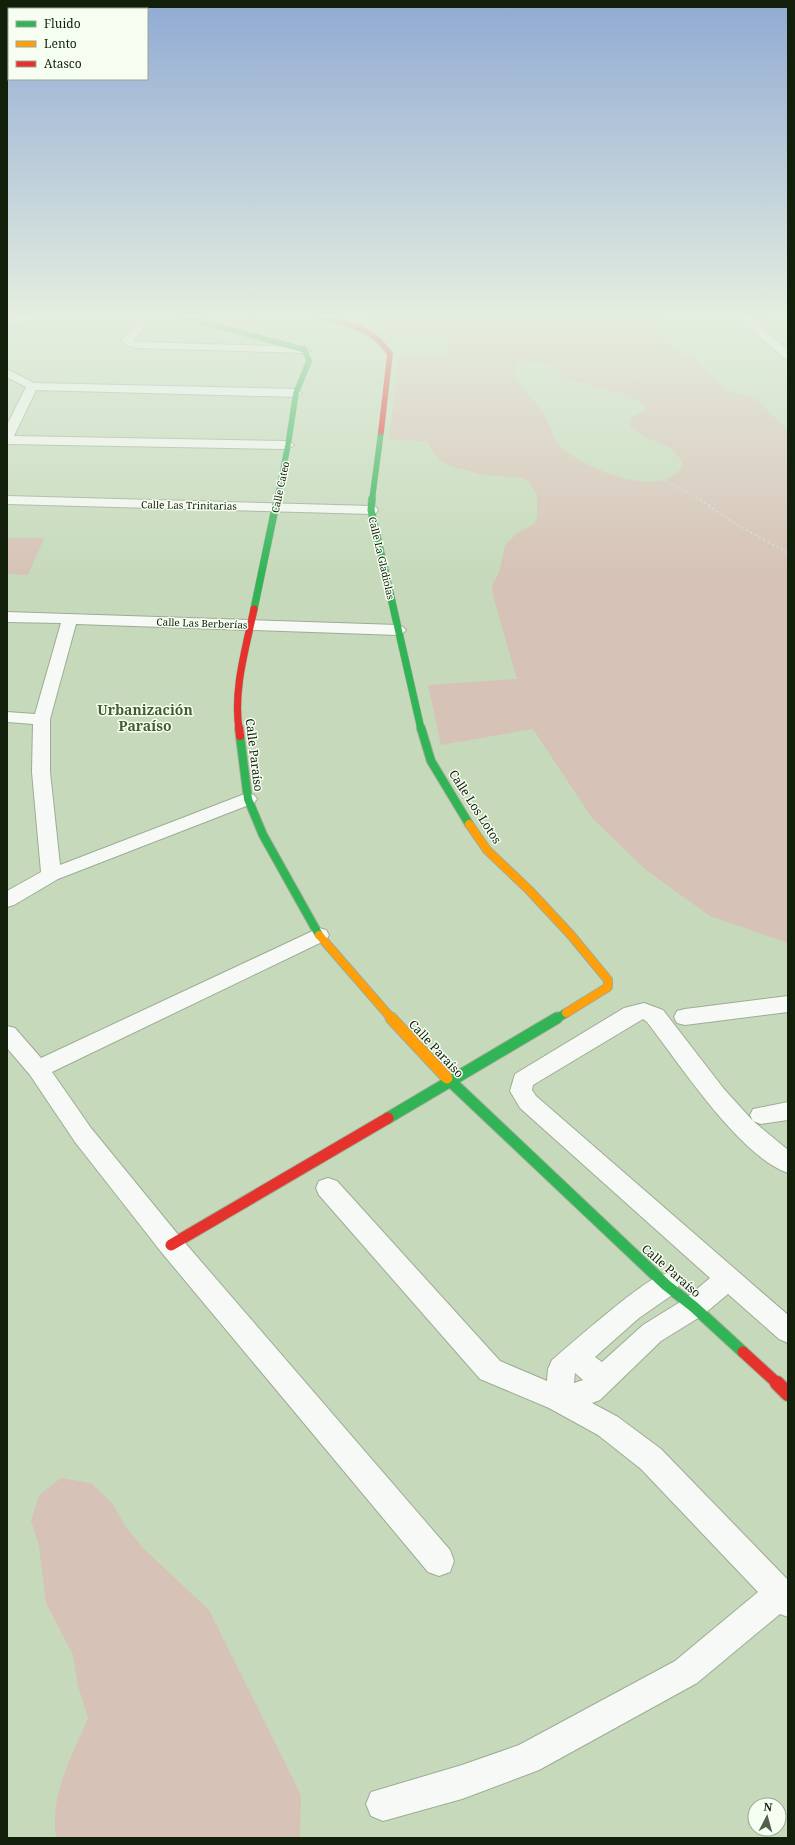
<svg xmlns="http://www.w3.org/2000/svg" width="795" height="1845" font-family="'Noto Serif',serif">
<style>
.green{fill:#d6c2b6;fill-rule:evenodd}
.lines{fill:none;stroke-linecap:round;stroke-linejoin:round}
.street-casing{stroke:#9dac94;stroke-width:2}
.fast-far3-casing{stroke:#9dac94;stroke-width:6}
.fast-far2-casing{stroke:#9dac94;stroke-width:8}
.fast-far1-casing{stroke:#9dac94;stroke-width:10}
.fast-casing{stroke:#9dac94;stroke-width:13}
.slow-far1-casing{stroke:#9dac94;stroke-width:10}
.slow-casing{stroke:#9dac94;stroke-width:13}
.jam-far4-casing{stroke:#9dac94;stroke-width:6}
.jam-far3-casing{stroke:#9dac94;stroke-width:8}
.jam-far2-casing{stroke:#9dac94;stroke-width:10}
.jam-far1-casing{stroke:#9dac94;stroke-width:13}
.jam-casing{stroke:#9dac94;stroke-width:16}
.path-far1{stroke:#d0d7cd;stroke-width:1.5;stroke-dasharray:2 2;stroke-linecap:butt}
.path{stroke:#d0d7cd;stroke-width:2;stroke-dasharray:2.5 2.5;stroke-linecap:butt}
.street{fill:#f6f9f5;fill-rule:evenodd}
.fast-far3{stroke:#30b455;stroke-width:5.5}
.fast-far2{stroke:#30b455;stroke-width:7}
.fast-far1{stroke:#30b455;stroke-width:8}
.fast{stroke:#30b455;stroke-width:11}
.slow-far1{stroke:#ff9f0a;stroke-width:8}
.slow{stroke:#ff9f0a;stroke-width:11}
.jam-far4{stroke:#e5322d;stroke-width:5.5}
.jam-far3{stroke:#e5322d;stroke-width:7}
.jam-far2{stroke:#e5322d;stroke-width:8}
.jam-far1{stroke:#e5322d;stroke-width:11}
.jam{stroke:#e5322d;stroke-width:14}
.labels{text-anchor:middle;stroke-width:3;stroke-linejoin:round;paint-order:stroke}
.far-street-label{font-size:10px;fill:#121f0a;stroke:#f6fef2}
.street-label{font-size:12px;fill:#121f0a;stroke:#f6fef2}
.quarter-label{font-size:14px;font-weight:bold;fill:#3e5e2b;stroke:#f6fef2}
</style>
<rect width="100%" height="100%" fill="#c6dabb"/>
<g class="green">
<path d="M372 317H657L663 321 661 325 662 333 670 345 693 360 728 390 756 399 788 430V943L710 916 646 870 592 818 533 729 441 745 428 685 517 679 493 596 492 585 499 573 505 545 516 534 534 524 537 518V494L529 482 521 478 484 475 450 466 442 462 433 452 427 441 389 440 399 355H447L449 336H397L371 321ZM523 361 543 363 551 367 566 379 621 393 645 405V410L632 417 630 426C646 445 673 438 683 465 664 499 604 474 579 460 572 455 562 450 557 443 553 438 552 430 549 424 540 406 524 390 513 374L516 365Z"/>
<polygon points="7,538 44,538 28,575 7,574"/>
<path d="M61 1478 91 1483 112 1503 126 1527 143 1548 209 1610 301 1795 300 1838H56C50 1793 71 1759 88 1718L78 1686 73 1655 46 1603 39 1546 31 1521 39 1495Z"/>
</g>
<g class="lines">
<g class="street-casing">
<g id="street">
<polygon points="16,317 34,317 33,319 7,326 7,320"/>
<polygon points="140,317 151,317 134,340 138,342 305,347 311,350 305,353 138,348 125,345 122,340"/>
<polygon points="737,317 749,317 788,350 788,359 784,358"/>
<polygon points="7,369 34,383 296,389 302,393 296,397 36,390 14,436 288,441 294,445 288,449 7,444 7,425 26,387 7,377"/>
<polygon points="7,496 371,506 376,507 378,510 376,513 371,514 7,504"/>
<polygon points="7,612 398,625 403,627 406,630 403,633 398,635 76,624 50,719 50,772 60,865 242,795 248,793 254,795 257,799 254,803 58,879 14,905 7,907 7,891 41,872 32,772 33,724 7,722 7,712 35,714 61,623 7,622"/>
<polygon points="319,928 326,930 329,935 326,940 52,1072 91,1128 180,1237 450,1550 454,1561 450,1572 439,1576 428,1572 162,1253 75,1142 30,1075 7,1048 7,1026 15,1028 41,1058"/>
<polygon points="788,996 788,1012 685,1025 677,1023 674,1017 677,1011 685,1009"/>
<path d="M644 1003 663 1010 724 1089 753 1121 750 1115 753 1109 788 1102V1120L761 1124 753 1121 788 1150V1173C739 1156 679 1063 647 1022L643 1019 533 1085 532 1090 536 1096 788 1315V1343L779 1339 728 1294 703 1315 661 1341 600 1400 592 1403 618 1417 661 1449 788 1580V1617L780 1614 697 1683 539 1770 462 1799 383 1821 371 1816 366 1804 371 1792 462 1765 519 1745 675 1661 758 1592 641 1469 598 1435 549 1408 480 1379 319 1195 316 1188 319 1181 328 1178 337 1181 500 1361 547 1381 548 1369 552 1360C568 1347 650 1273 666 1274 669 1274 673 1276 675 1277L679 1285 675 1293 639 1318 595 1357 602 1362 643 1325 685 1299 710 1278 520 1108 510 1091 515 1074 624 1008ZM575 1373 583 1380 574 1383Z"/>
</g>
</g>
<g class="fast-far3-casing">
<g id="fast-far3">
<polyline points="184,317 305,350 309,361 296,393 288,445 277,500"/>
<polyline points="372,500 381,432"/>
</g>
</g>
<g class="fast-far2-casing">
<g id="fast-far2">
<polyline points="372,499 371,510 421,729"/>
<polyline points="254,609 277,499"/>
</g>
</g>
<g class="fast-far1-casing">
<g id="fast-far1">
<polyline points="421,728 431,761 469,824"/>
<polyline points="240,736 248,799 263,835 319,935"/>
<polyline points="556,1019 566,1013"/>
</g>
</g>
<g class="fast-casing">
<g id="fast">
<polyline points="447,1078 666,1285 694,1307 743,1352"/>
<polyline points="388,1118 557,1018"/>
</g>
</g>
<g class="slow-far1-casing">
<g id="slow-far1">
<polyline points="469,824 487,850 529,890 570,934 608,980 608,987 566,1013"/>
<polyline points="319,935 392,1019"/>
</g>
</g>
<g class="slow-casing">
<polyline id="slow" points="391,1018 447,1078"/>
</g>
<g class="jam-far4-casing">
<path id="jam-far4" d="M321 317C350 325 372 327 390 354L381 432"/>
</g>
<g class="jam-far3-casing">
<path id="jam-far3" d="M239 729C233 689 246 648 254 609"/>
</g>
<g class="jam-far2-casing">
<polyline id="jam-far2" points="239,728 240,736"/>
</g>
<g class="jam-far1-casing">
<g id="jam-far1">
<polyline points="171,1245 388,1118"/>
<polyline points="743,1352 778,1384"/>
</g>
</g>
<g class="jam-casing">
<polyline id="jam" points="777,1383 788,1394"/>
</g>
<g class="path-far1">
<polyline points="542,371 563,401 598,444 701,500"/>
<polyline points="553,386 574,385 590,381 630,380 647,373"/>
</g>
<polyline class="path" points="700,499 734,523 788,553"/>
<use href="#street" class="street"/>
<use href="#fast-far3" class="fast-far3"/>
<use href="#fast-far2" class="fast-far2"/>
<use href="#fast-far1" class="fast-far1"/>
<use href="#fast" class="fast"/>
<use href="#slow-far1" class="slow-far1"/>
<use href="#slow" class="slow"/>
<use href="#jam-far4" class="jam-far4"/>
<use href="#jam-far3" class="jam-far3"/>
<use href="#jam-far2" class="jam-far2"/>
<use href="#jam-far1" class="jam-far1"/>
<use href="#jam" class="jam"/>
</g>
<linearGradient id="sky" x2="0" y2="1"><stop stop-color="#90aad3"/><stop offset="0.55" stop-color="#e5eee0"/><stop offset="1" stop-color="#e5eee0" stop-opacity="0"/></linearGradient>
<rect width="795" height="576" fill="url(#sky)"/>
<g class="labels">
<g class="far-street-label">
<text transform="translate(280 487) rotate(-78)" y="4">Calle Cateo</text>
<text transform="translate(189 505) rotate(1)" y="4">Calle Las Trinitarias</text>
<text transform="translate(382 558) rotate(77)" y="4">Calle La Gladiolas</text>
<text transform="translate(202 623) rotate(2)" y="4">Calle Las Berberías</text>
</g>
<g class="street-label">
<text transform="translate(254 755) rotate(83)" y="4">Calle Paraíso</text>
<text transform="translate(475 807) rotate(57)" y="4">Calle Los Lotos</text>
<text transform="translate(436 1049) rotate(47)" y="4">Calle Paraíso</text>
<text transform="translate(671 1271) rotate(41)" y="4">Calle Paraíso</text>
</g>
<g class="quarter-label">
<text x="145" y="715">Urbanización<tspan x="145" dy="16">Paraíso</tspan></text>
</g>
</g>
<rect width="795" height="1845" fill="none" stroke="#121f0a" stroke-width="16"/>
<rect x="8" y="8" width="140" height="72" fill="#f6fef2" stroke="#9ba595"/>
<rect x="16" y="21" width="20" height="6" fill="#30b455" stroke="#9ba595"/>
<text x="44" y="28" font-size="12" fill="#121f0a">Fluido</text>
<rect x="16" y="41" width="20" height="6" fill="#ff9f0a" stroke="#9ba595"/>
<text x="44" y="48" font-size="12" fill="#121f0a">Lento</text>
<rect x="16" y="61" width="20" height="6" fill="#e5322d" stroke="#9ba595"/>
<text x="44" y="68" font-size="12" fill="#121f0a">Atasco</text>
<g transform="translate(767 1817) rotate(6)"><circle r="19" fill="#f6fef2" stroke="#9ba595"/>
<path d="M0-3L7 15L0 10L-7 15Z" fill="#516048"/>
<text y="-6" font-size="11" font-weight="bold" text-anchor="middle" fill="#121f0a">N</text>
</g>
</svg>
